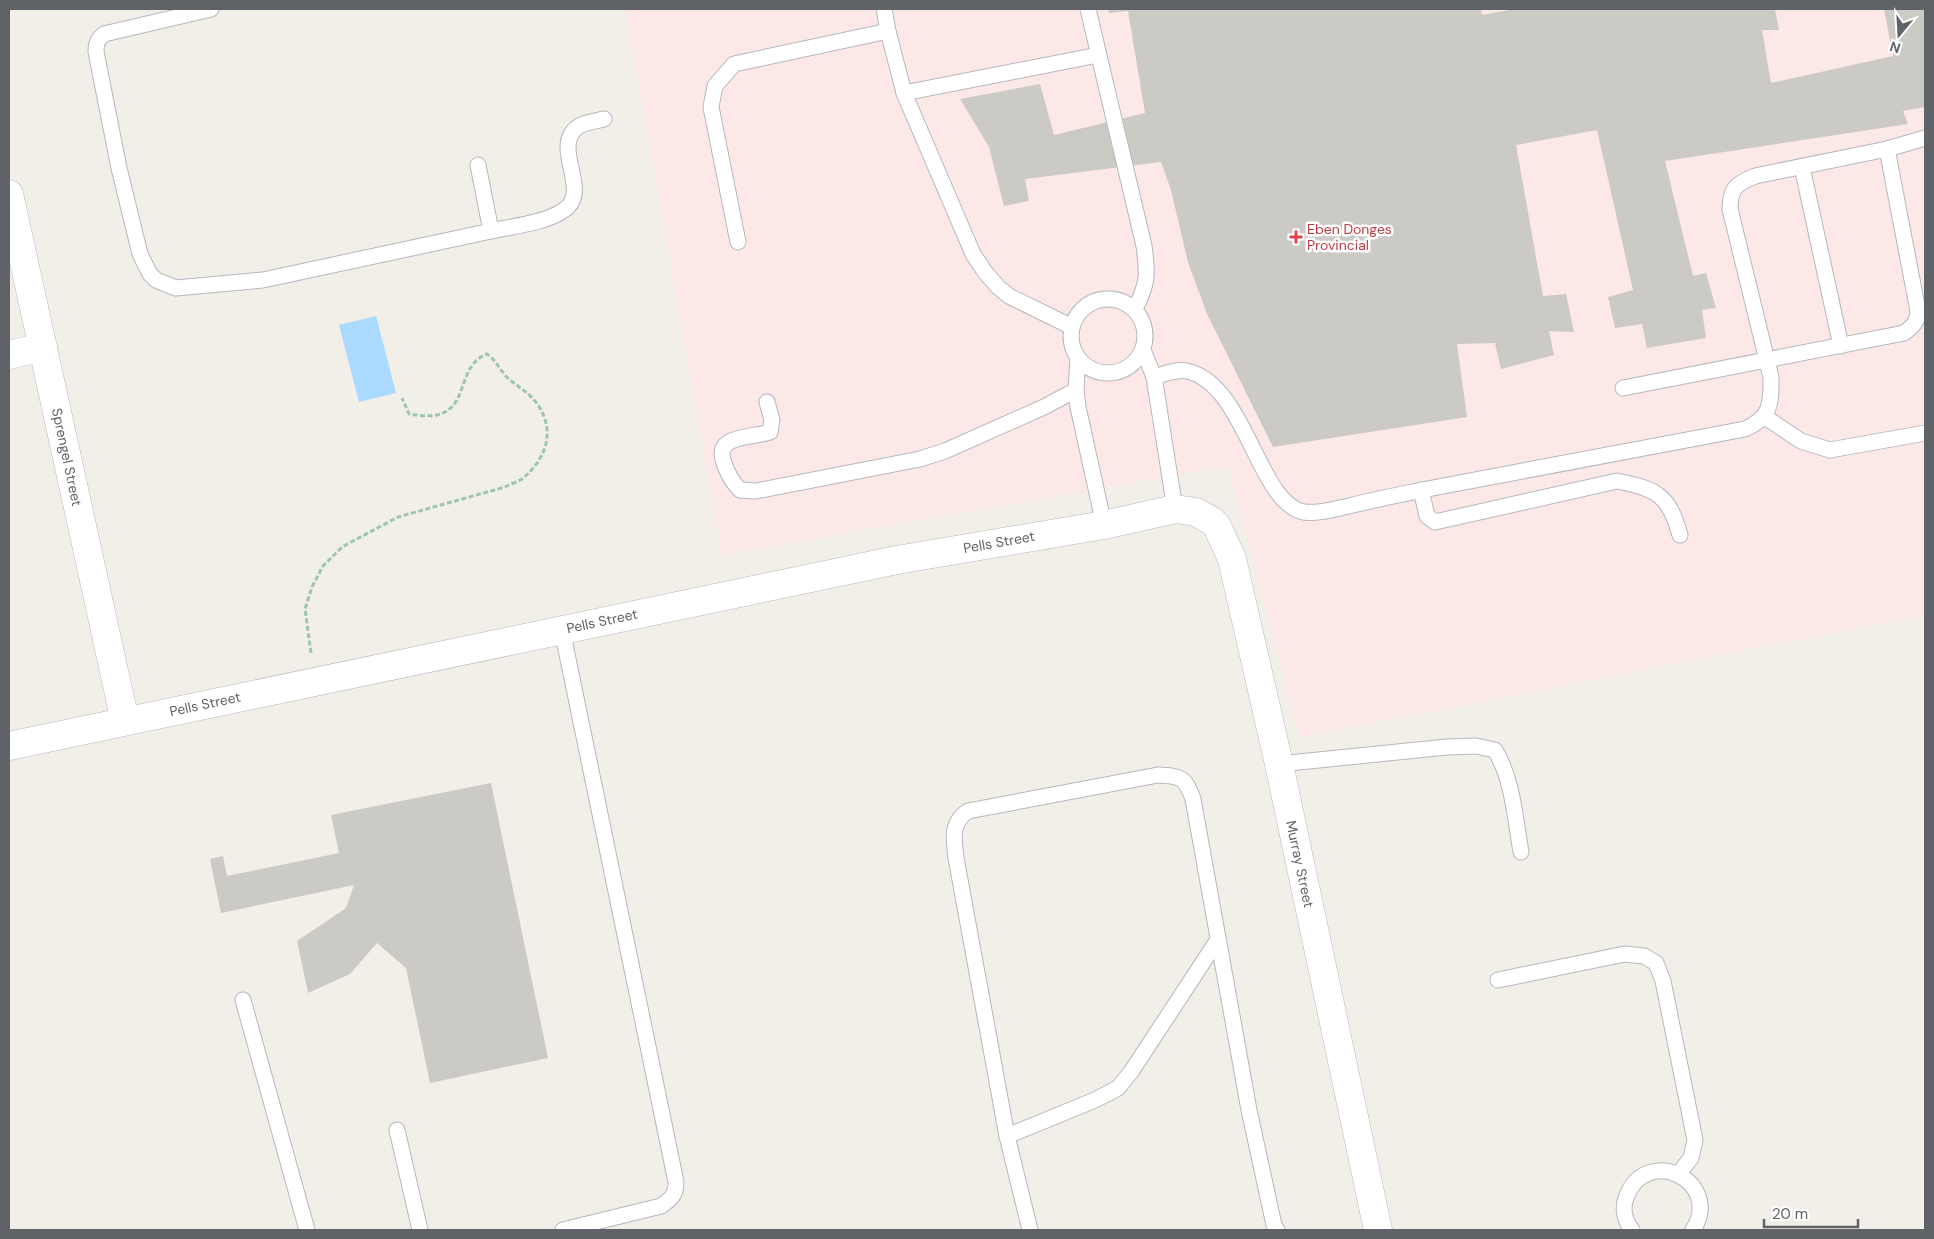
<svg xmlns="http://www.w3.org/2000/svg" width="1934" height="1239" font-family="'DM Sans',sans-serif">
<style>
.medical{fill:#fce8e6}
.water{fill:#aadaff}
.building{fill:#cccac5}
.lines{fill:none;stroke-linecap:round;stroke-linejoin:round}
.lane-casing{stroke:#b5b8bc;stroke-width:17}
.street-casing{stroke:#b5b8bc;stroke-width:29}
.path{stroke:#9cc7a9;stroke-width:3;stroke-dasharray:5 2.5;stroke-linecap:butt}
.lane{stroke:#fff;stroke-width:15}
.street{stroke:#fff;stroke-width:28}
.health-dot{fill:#e0444e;stroke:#fff;stroke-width:2}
.labels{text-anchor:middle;stroke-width:5;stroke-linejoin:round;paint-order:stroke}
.health-label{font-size:14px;fill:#be3a42;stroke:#fff;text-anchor:start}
.street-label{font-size:14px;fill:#5f6368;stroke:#fff}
</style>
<rect width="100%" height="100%" fill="#f1efe8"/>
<polygon class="medical" points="626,9 1925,9 1925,615 1300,737 1228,466 722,555"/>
<polygon class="water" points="376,316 396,393 359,402 339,325"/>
<g class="building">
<polygon points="1108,9 1481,9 1482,15 1515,9 1775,9 1779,30 1762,30 1771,83 1893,56 1884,9 1925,9 1925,107 1903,111 1908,124 1665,161 1693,276 1706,273 1716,308 1702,310 1706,338 1647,348 1642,324 1615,328 1608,297 1633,290 1597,130 1516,145 1543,296 1566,294 1574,332 1549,331 1554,355 1501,369 1495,343 1457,344 1467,417 1273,447 1207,314 1188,262 1171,190 1161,162 1025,179 1029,201 1004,206 989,147 960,99 1040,84 1054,135 1145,113 1128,11 1109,13"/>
<polygon points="491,783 548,1058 430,1083 406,968 377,943 350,974 308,993 297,941 346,908 354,885 221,913 210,859 223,856 227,876 339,853 331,815"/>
</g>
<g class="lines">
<g class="lane-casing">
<g id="lane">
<path d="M211 9 104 34C97 40 96 44 96 52L119 168 140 254 150 274 156 280 176 288 263 280 491 231"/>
<polyline points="884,9 888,31 904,93 973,254 985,272 998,287 1009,296 1072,327"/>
<path d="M1088 9 1144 246C1148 275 1148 283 1135 309"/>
<polyline points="904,93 1098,55"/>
<path d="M478 165 491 231C513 226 546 223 564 210 593 191 549 146 579 126 586 122 596 121 604 119"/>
<polyline points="1802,167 1841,346"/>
<polyline points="738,242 711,107 715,86 734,64 888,31"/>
<circle cx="1108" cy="336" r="37"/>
<polyline points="1143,350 1154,377 1175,509"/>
<polyline points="1078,358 1076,390 1078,407 1104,525"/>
<path d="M1154 377C1164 374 1177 369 1187 371 1246 384 1258 504 1304 512 1319 514 1334 509 1349 506 1373 500 1398 495 1422 490 1530 469 1638 449 1745 429 1772 417 1771 403 1771 377L1730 209C1730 188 1736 184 1755 176L1887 149 1925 138"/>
<path d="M1623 388 1904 333C1912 327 1918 322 1918 311L1887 149"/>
<path d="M767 402 772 420 770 432C753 438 713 434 724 463 728 475 732 482 740 490L756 491 920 459 945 451 1044 407 1076 390"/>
<polyline points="1765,417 1801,441 1830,450 1925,433"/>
<path d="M1421 490 1427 516 1435 522 1617 481C1657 489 1669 495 1680 535"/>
<path d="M562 630 676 1182C676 1195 671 1199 661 1206L563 1230"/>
<path d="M1279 764 1447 747 1476 746 1495 750C1513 780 1515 818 1521 852"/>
<polyline points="1498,980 1625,954 1644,956 1656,963 1663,981 1695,1140 1691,1158 1679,1173"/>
<polyline points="243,1000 307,1230"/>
<polyline points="397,1130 420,1230"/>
<polyline points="1007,1136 1095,1100 1118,1088 1131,1072 1217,941"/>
<path d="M1030 1230 1007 1136 956 858C954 839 950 823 968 811L1158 775C1181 776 1185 777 1193 799L1249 1110 1274 1225 1277 1230"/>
<path d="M1632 1230C1625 1221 1622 1209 1626 1198 1645 1143 1724 1181 1693 1230"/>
</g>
</g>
<g class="street-casing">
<g id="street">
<polyline points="9,194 125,721"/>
<polyline points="9,355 43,347"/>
<polyline points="9,746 897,560 1104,525 1175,509 1196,512 1212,521 1217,526 1232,559 1279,764 1378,1230"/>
</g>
</g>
<path class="path" d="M311 653 305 609 312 587 323 566 342 547 398 517 505 487C510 484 517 482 522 479 546 459 556 432 538 405 530 393 519 388 509 379 500 371 496 360 487 354 456 366 470 407 437 415 428 417 417 415 409 414L402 398"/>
<use href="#lane" class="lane"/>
<use href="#street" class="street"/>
</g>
<path class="health-dot" d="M1293.5 229.5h5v5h5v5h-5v5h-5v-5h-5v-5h5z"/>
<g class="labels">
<g class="health-label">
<text x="1307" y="234">Eben Donges<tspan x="1307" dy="16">Provincial</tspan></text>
</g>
<g class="street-label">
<text transform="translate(67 457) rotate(78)" y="5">Sprengel Street</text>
<text transform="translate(999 542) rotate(-10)" y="5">Pells Street</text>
<text transform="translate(602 621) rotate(-12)" y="5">Pells Street</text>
<text transform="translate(205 704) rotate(-12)" y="5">Pells Street</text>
<text transform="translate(1300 864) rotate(78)" y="5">Murray Street</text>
</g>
</g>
<rect width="1934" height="1239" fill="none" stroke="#5f6368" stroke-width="20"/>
<g transform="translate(1899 35) rotate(198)" stroke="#ffffff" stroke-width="4" paint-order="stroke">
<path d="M0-4L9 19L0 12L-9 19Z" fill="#5f6368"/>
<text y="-8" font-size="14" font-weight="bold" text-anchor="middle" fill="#5f6368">N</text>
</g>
<path d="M1764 1219v8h94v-8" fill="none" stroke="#5f6368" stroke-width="2.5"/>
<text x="1772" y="1219" font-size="15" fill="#5f6368" stroke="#ffffff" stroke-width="4" paint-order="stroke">20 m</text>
</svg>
